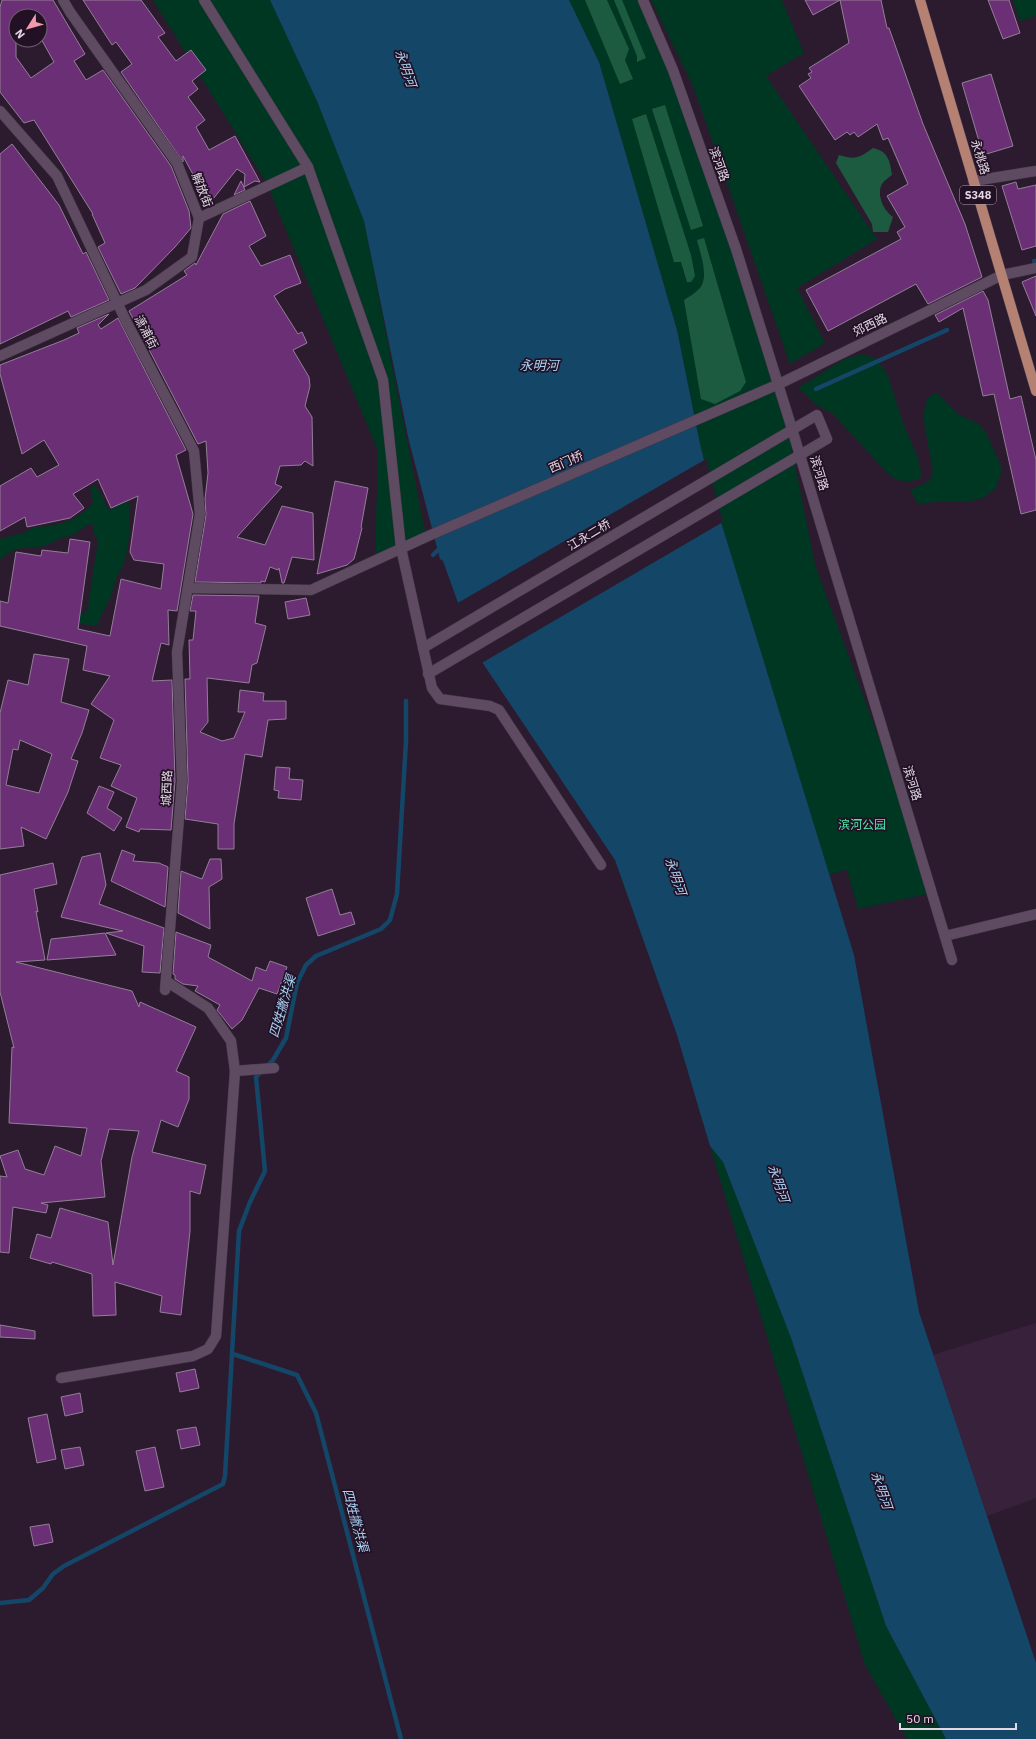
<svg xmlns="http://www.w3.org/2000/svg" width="1036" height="1739" font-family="'IBM Plex Sans','Noto Sans SC',sans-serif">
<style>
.built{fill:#38223b}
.green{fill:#003722}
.forest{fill:#1d5b41}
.water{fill:#144668}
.pier{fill:#2c1b2f}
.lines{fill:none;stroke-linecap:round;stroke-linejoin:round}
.stream{stroke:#144668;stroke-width:4.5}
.building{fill:#6b2f75;stroke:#937e97;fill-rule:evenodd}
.minor-casing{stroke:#463848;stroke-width:11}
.primary-casing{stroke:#463848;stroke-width:11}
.minor{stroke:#5e4b62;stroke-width:10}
.primary{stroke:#b48173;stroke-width:10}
.labels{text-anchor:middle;stroke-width:3.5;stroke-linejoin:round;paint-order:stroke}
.shield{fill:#221125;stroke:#aa9cab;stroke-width:1}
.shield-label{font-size:11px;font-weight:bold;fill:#e4d8e5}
.street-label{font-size:12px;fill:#e4d8e5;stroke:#221125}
.park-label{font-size:12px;fill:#4ce8a8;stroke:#221125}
.water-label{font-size:13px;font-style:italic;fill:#a9d2f3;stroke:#221125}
</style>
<rect width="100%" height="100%" fill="#2c1b2f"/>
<polygon class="built" points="1036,1323 1036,1498 987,1516 933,1355"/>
<g class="green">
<polygon points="153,0 270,0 317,101 364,221 426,537 375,560 378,451 266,182"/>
<polygon points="569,0 643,0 648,9 779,384 815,565 915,836 932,893 858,909 847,870 829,875 713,496 700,444 677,330 599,62"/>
<polygon points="651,0 782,0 804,53 766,76 877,239 797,288 825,343 790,364 693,86"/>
<polygon points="1013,0 1036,0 1036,16 1020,21"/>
<path d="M863 354 877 359 888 376 903 423 918 458 922 477C910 483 902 483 890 476L832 413 818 406 798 388 844 359Z"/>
<polygon points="936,392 959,415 979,424 987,434 1002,469 996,488 983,498 971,501 943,501 918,504 910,490 929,481 933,471 923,417 927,399"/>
<path d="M94 485 101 494 108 510 129 501 130 530 127 551 124 563 116 579 111 596 97 625C82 625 72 624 62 612L82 614 87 611 98 541 93 532V524L88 525 71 536 63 537 45 546 16 549 4 556 0 561V539L26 532 33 527C56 527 78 521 93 503L90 489Z"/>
<polygon points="710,1146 723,1162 791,1338 886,1626 946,1739 907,1739 865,1665"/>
</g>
<g class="forest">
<polygon points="585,0 607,0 629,49 625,60 633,79 620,84"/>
<polygon points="614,0 622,0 646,58 637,62 637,56"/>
<polygon points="665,105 703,226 691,230 652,109"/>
<polygon points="646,114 691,255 695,276 691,282 687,282 681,262 674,262 632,119"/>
<path d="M873 148C888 151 890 161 892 175 889 177 884 181 882 184 876 195 884 211 893 217L888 232H873L872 224 836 163 839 155C856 160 859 158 873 148Z"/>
<path d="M704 238 746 382 740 391 715 404 701 399 684 300C689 297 695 293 699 289 710 278 700 253 697 240Z"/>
</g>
<polygon class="water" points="270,0 569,0 599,62 677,330 700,444 713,496 854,955 919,1312 1036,1663 1036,1739 946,1739 886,1626 791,1338 723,1162 710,1146 677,1035 615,860 476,653 443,561 440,559 409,441 364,221 317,101"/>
<polygon class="pier" points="706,459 723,522 480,664 474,654 456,604"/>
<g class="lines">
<g class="stream">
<polyline points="1034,261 1036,261"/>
<polyline points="816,389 947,330"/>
<polyline points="433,555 442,546"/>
<polyline points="233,1354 297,1375 316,1413 401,1739"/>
<polyline points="0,1603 29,1600 43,1588 53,1574 64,1566 223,1484 225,1476 239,1231 250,1202 265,1171 256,1077 273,1060 286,1038 297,983 306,965 316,956 381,929 390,920 397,894 406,741 406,701"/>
</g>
</g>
<g class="building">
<path d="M2 0H53L85 54 74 61 86 80 103 70 171 166 189 211 191 228 175 247 135 288 121 294 98 247 105 243 92 214H93L34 120 24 123 0 92V7ZM16 16H40V37L54 62 31 78 16 57Z"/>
<polygon points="83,0 141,0 165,33 158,37 176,61 191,50 206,70 192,81 198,89 188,97 205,120 196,127 209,150 235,136 260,182 255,181 244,187 245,174 237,169 209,204 183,156 183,162 121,72 132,64 116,42 112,45"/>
<polygon points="805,0 840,0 813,15"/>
<polygon points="840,0 881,0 887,28 889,28 923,124 965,224 982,277 928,304 916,284 828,331 806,290 901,239 897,232 905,227 887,196 908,184 888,138 883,140 877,124 858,137 854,132 850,135 847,132 835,140 799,86 811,78 808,74 812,72 809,68 849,43"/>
<polygon points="988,0 1009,0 1020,33 1003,39"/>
<polygon points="991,74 1013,146 983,155 962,83"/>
<polygon points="12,144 59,205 83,254 86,252 109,300 71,317 68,311 0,344 0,154"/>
<polygon points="241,181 245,190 234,195"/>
<polygon points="1016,182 1018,189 1036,185 1036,246 1022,250 1002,186"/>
<polygon points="250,201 266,236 249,246 261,266 290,255 301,283 285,289 274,296 298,334 302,332 307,343 293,350 309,377 310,386 305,406 312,417 313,466 305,461 301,465 280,466 275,484 282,487 237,537 265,545 282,506 313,513 314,560 292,557 284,583 282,583 279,568 278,570 270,567 265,582 261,581 261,583 195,582 206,515 205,499 208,473 206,441 198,444 129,311 187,275 184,271 195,263 196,265 223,214"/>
<polygon points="1036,276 1036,316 1022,282"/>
<polygon points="983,291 988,300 1010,399 1021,396 1036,460 1036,510 1021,514 994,394 983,396 963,308 939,322 935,315"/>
<polygon points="109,314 98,325 101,329 118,318 186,450 176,455 193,514 177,611 168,610 169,645 161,643 152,681 172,680 175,781 171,830 140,829 139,832 126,827 137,798 111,786 121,765 100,758 114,720 91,704 110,676 83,670 87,646 0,626 0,601 8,603 16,552 41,556 42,550 68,553 70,539 90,542 78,629 110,636 121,579 161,589 164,564 134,560 130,552 138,496 111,508 98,479 73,494 84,508 70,518 27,527 25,517 0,531 0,486 31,468 37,477 59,465 44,440 22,454 0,374 0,365 64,340 79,333 77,328"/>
<polygon points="335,481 368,488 361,527 362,528 354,559 347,565 317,574"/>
<polygon points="193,595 259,596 255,623 266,626 257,663 252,665 249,683 207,678 208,722 200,732 222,741 234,738 245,712 238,712 240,690 264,693 263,701 286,701 286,719 268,720 262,757 245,754 234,824 234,849 218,849 218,824 185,819 188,781 185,679 190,679 189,640 193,640 196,611 190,611"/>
<polygon points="306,598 310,615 288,619 285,602"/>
<path d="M34 654 69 659 61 702 89 710 82 733 71 759 78 761 68 792 46 839 21 827 24 846 0 849V713L8 680 28 685ZM20 740 52 754 39 793 6 785 13 749 18 750Z"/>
<polygon points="276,767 290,768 289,779 303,780 301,800 278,798 279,791 274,790"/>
<polygon points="99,786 114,792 107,808 122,818 114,831 87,813"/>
<polygon points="122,850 135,855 133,861 159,863 168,867 165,907 111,881"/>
<polygon points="100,853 106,885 99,904 164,928 160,973 142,972 144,946 106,933 123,931 61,917 82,857"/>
<polygon points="210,859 221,859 222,879 209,887 210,929 178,913 181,871 202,879"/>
<polygon points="53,863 57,884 34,889 38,912 36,911 45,960 16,962 132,991 139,1007 140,1002 196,1027 176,1071 189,1077 189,1099 178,1127 161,1120 152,1152 206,1165 200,1194 190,1191 190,1231 181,1315 160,1312 162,1296 115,1282 116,1315 93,1316 92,1274 52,1262 51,1264 30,1258 37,1234 51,1238 60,1208 108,1222 113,1265 132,1157 139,1131 109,1129 101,1161 105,1197 41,1203 48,1205 46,1213 13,1207 9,1253 0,1252 0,1176 7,1177 0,1156 18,1150 25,1169 44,1175 55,1146 81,1156 87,1128 9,1123 12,1047 14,1048 0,992 0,875"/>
<polygon points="332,889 340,915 351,912 355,924 318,936 306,898"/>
<polygon points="176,932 211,945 208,957 252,981 256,967 266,971 270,961 287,967 277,994 259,988 242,1020 232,1029 217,1010 220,1005 195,991 198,986 183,984 175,979 175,975 173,974"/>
<polygon points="105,933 116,955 47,960 51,939"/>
<polygon points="0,1325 35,1331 35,1339 0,1337"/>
<polygon points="195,1369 199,1388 180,1392 176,1373"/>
<polygon points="80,1393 83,1412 65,1416 61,1397"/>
<polygon points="47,1414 56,1459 37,1463 28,1418"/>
<polygon points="196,1427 200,1445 181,1449 177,1430"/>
<polygon points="80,1447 84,1465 65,1469 61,1450"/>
<polygon points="155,1447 164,1487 145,1491 136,1451"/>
<polygon points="49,1524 53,1542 34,1546 30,1527"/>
</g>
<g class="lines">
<g class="minor-casing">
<g id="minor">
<polyline points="204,0 308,167 383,380 401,548 432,688 440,699 490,706 499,710 601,865"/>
<polyline points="643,0 673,70 736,249 792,429 952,960"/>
<polyline points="0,111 57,176 126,321 194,451 200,514 177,652 182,781 165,990"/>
<polyline points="973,181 1036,171"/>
<polyline points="199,218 308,167"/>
<polyline points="0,356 146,290 192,257 199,218 177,163 70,12 63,0"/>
<polyline points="188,588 311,590 426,537 779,384 1002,275 1036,268"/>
<polyline points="423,648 817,415 827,439 428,674"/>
<polyline points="945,936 1036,914"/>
<polyline points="235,1071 274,1068"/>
<polyline points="61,1378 193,1356 208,1349 216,1336 235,1071 231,1041 208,1008 166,981"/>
</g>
</g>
<g class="primary-casing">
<polyline id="primary" points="920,0 1036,391"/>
</g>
<use href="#minor" class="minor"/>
<use href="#primary" class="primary"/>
</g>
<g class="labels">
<rect class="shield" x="960" y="186" width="36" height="18" rx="3"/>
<g class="shield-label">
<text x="978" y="199">S348</text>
</g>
<g class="street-label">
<text transform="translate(980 157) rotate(73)" y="4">永桃路</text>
<text transform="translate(719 164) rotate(70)" y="4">滨河路</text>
<text transform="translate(202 190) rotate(69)" y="4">解放街</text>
<text transform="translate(870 325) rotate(-26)" y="4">郊西路</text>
<text transform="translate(146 332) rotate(62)" y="4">潇浦街</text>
<text transform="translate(566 462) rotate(-23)" y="4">西门桥</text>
<text transform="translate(819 473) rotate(73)" y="4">滨河路</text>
<text transform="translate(589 535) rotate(-31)" y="4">江永二桥</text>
<text transform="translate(912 783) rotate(73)" y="4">滨河路</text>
<text transform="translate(167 788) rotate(-88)" y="4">城西路</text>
</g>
<g class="park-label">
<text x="862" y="829">滨河公园</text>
</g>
<g class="water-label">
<text transform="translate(406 68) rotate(71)" y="5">永明河</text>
<text x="539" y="370">永明河</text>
<text transform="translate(676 876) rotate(71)" y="5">永明河</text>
<text transform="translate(282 1006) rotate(-74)" y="5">四姓撇洪渠</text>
<text transform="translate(779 1183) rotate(71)" y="5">永明河</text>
<text transform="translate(882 1490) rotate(71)" y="5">永明河</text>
<text transform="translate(356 1520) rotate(75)" y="5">四姓撇洪渠</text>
</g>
</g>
<g transform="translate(28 28) rotate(233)"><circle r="19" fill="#221125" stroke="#706172"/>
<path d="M0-3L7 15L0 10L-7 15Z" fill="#f29aad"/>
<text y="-6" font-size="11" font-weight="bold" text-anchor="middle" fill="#e4d8e5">N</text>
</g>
<path d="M900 1723v6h116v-6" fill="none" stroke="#e4d8e5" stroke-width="2"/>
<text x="906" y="1723" font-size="12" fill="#e4d8e5" stroke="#221125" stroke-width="3" paint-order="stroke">50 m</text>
</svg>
